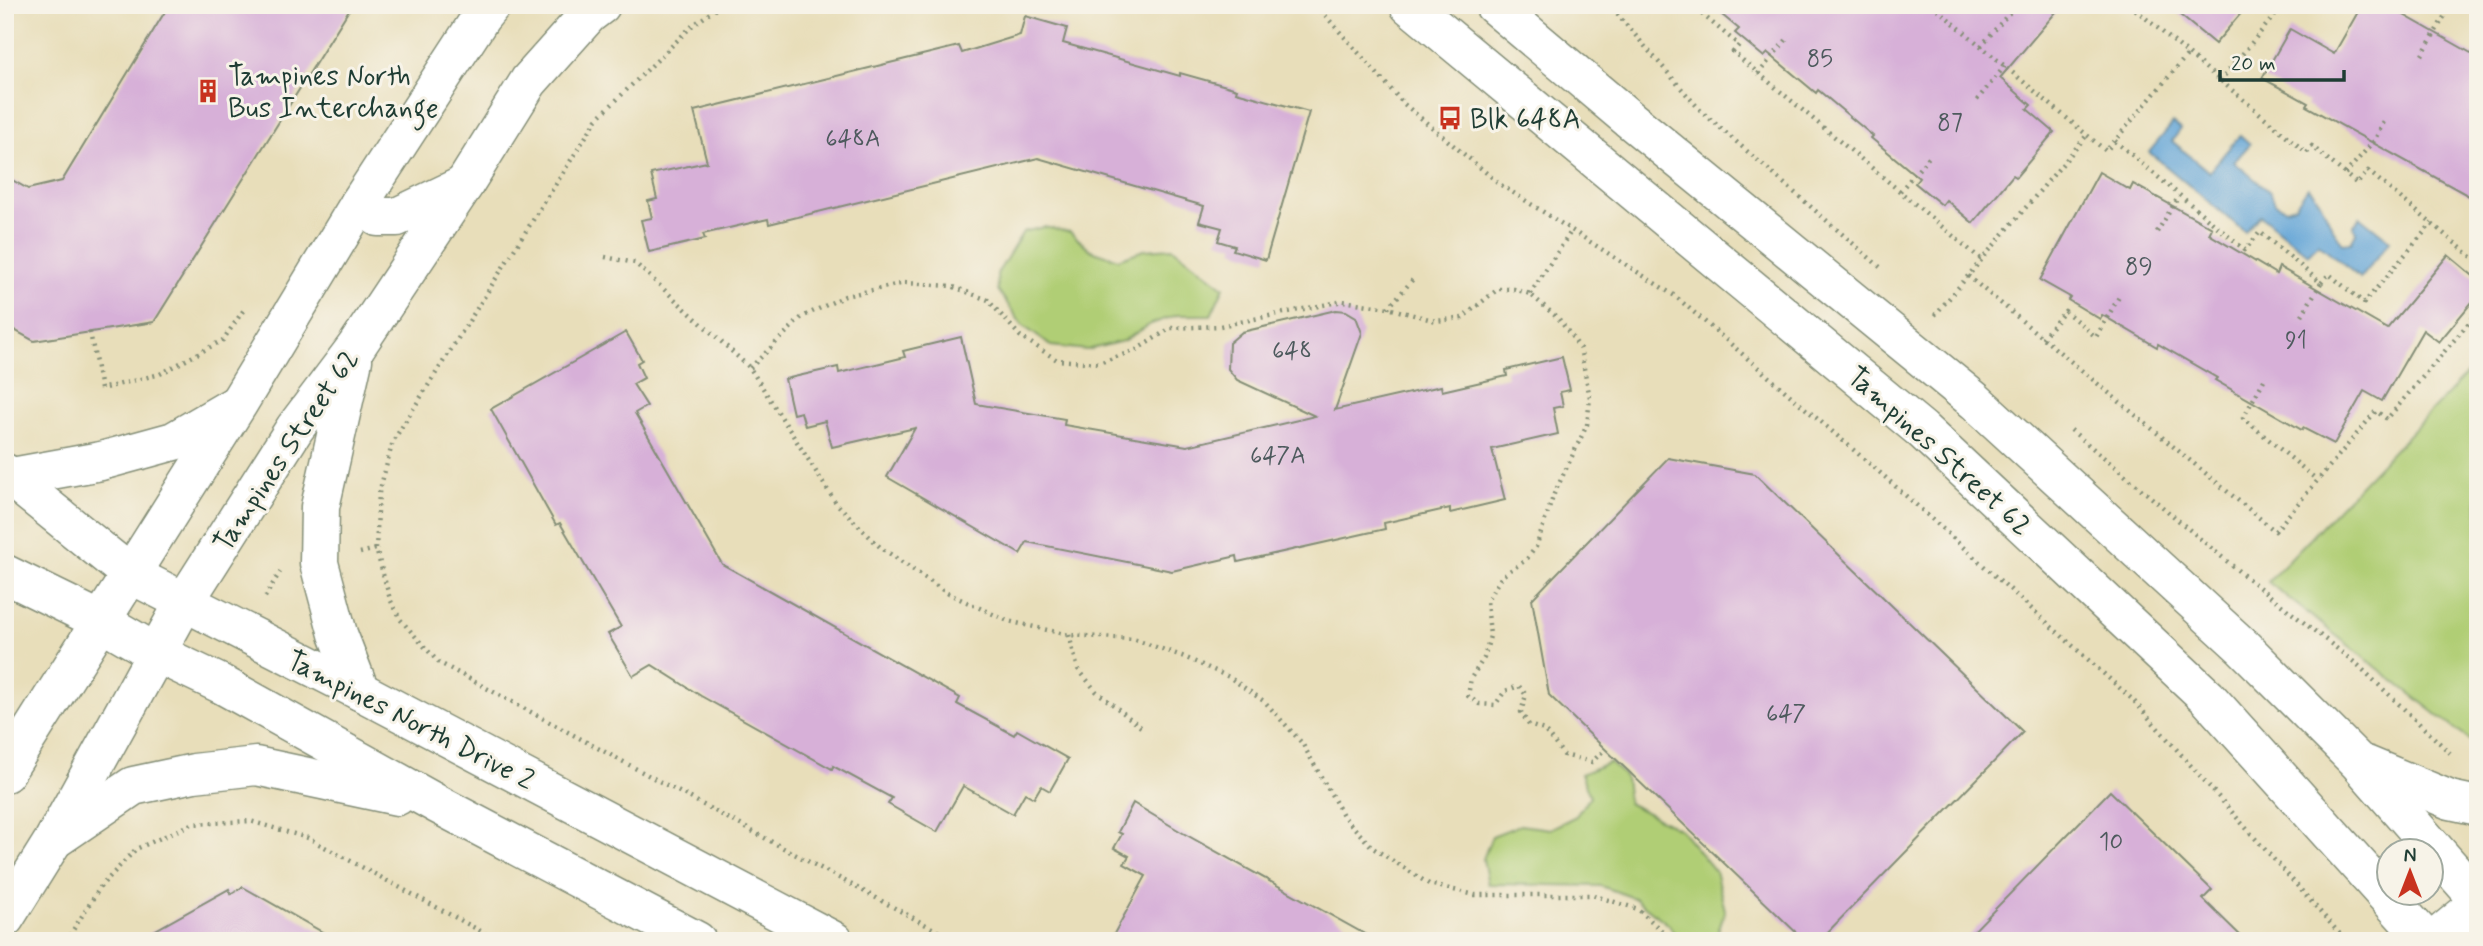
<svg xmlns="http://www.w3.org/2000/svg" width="2483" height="946" font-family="Mynerve,sans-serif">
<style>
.green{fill:#b0ce75;stroke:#688654;stroke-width:2}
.water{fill:#63a5d7;stroke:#417186;stroke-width:2}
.building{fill:#d7b0d8}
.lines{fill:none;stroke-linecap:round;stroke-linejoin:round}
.minor-casing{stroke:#848e77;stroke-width:41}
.path{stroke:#848e77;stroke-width:4.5;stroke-dasharray:2 5;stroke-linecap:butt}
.minor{stroke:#fff;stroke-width:38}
.labels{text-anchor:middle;stroke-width:6;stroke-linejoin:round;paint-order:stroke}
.number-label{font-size:24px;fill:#4d5a5d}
.poi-label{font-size:28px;fill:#1f3d34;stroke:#f7f3e8;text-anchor:start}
.street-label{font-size:28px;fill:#1f3d34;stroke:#f7f3e8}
</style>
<rect width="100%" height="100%" fill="#f7f3e8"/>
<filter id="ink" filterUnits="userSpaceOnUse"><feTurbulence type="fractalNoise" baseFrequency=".0143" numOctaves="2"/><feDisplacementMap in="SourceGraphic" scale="14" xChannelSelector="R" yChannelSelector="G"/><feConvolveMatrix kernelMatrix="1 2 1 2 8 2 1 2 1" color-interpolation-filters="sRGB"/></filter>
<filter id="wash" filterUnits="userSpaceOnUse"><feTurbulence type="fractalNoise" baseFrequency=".00686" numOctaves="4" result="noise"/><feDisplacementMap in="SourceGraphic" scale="28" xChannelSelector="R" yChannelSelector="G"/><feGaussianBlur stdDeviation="1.57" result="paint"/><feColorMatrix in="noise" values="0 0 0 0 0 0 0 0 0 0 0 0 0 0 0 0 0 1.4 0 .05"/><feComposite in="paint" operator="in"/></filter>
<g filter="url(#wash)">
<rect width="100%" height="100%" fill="#e8deba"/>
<g class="green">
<polygon points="1044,227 1070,232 1091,250 1118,259 1144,250 1173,248 1224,287 1211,315 1177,315 1151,324 1123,341 1087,350 1051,346 1022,325 998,290 997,274 1023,232"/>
<polygon points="2478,362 2478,747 2268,582"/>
<polygon points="1610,762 1625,777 1628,803 1681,830 1715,871 1725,910 1715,941 1679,941 1669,925 1634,898 1601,886 1488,884 1483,859 1492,836 1520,825 1550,829 1576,816 1590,796 1581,774"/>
</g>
<path class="water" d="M2173 123 2181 129 2172 141 2209 172 2240 135 2250 144 2234 162 2270 192 2275 203 2286 209 2295 206 2308 187C2326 202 2327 227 2343 243L2351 242 2356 233 2354 225 2360 217 2390 241 2360 278 2318 243 2308 254 2260 215 2245 232 2149 152Z"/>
<g id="blocks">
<g class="building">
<polygon points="169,5 352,5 154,322 34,341 5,325 5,176 28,189 62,181"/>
<polygon points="1710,5 2062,5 2000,78 2031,105 2027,109 2054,132 2016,177 2013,175 1973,223 1946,200 1942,205 1915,183 1919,178 1871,138 1873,136 1818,90 1816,93 1768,53 1764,57 1735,33 1739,29"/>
<polygon points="2168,5 2248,5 2215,44"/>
<polygon points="2362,5 2386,5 2478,57 2478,201 2306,106 2308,103 2262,78 2290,29 2334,54"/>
<polygon points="1025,16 1067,28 1063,43 1180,76 1180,73 1237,89 1236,92 1309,112 1266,260 1233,250 1235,246 1218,241 1222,228 1199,222 1204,206 1038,158 769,224 768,219 703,234 705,239 649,252 641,220 652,218 648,201 657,199 651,174 707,162 694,111 959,46 962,53 1020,35"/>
<polygon points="2099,172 2130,190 2133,184 2212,228 2209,234 2276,274 2279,267 2387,329 2448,255 2478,280 2478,295 2439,342 2423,330 2382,401 2364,391 2334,444 2303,428 2302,430 2215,380 2217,378 2158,344 2157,347 2102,315 2100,319 2068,300 2070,297 2040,280"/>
<polygon points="1336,310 1346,311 1356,317 1362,333 1335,410 1441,386 1442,391 1507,376 1506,370 1562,357 1570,390 1560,392 1563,406 1553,408 1558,434 1492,449 1505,500 1450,513 1450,508 1384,523 1385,529 1238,562 1237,556 1172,571 1027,542 1020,554 887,477 915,428 832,447 825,421 805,426 801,412 793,414 785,379 838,367 839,373 905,357 903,351 961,337 976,404 1065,419 1064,425 1187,446 1315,416 1237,380 1228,369 1229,343 1242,332"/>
<polygon points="626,332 642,360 637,363 644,378 633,384 647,406 635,413 722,564 960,698 957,704 1014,735 1017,730 1068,759 1050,791 1041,786 1034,798 1025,793 1013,814 963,786 937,832 888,804 892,798 833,766 832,769 701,696 652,665 633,676 608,634 621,627 560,523 556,525 491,409"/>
<polygon points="1668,458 1755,474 2023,732 1819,941 1805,941 1549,695 1532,599"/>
<polygon points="2110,791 2212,890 2203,899 2246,941 1964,941"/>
<polygon points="1133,803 1183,833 1377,941 1110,941 1146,876 1124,864 1129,856 1114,848 1122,834 1118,832"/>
<polygon points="243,887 338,941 136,941 229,889 231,894"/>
</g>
</g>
</g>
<g filter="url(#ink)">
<use href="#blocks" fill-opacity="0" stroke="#848e77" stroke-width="2"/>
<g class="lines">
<g class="minor-casing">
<g id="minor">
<polyline points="1409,5 1922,430 2207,697 2427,941"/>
<polyline points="1494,5 1628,118 1975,401 2243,647 2358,762 2478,899"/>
<polyline points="359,204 378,217 397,217 464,185"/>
<polyline points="353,360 320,507 319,563 338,634 360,691"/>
<polyline points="5,473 130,574 360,691 834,941"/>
<polyline points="12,477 101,461 174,441 234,406"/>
<polyline points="5,574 101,621 156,653 221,684 439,805 697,941"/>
<polyline points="2366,765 2450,800 2478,806"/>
<polyline points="5,773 238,404 359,204 481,17 491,5"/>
<polyline points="58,837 133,786 194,773 256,766 397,796"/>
<polyline points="5,918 53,841 185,601 295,428 356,347 464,185 529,81 588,15 601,5"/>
<polyline points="2433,941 2478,904"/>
</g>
</g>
<g class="path">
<polyline points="721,5 692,26 597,119 393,441 379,493 376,549 390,599 400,619 438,662 956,941"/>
<polyline points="1316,5 1404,104 1501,185 1675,296 1885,477 2133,700 2346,941"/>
<polyline points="1606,5 1616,13 1701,111 1880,267"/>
<polyline points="1691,5 1739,45 1733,52 1982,260"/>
<polyline points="1932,5 2106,151 2188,54"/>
<polyline points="2130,5 2307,153 2312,146 2357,184 2368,171 2478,262"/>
<polyline points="2465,5 2478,10"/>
<polyline points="1981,46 2016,5"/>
<polyline points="2422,55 2451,5"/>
<polyline points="1758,74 1787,39"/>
<polyline points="2220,81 2283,5"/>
<polyline points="1977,100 2005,66"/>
<polyline points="2115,141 2245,250 2260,232 2321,283 2329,274 2364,303 2432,223"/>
<polyline points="2345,174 2374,141 2385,120"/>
<polyline points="1900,191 1929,157"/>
<polyline points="2157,232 2179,196"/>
<polyline points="605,257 635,263 750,368 836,503 880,547 947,593 1008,621 1069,635 1133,639 1182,656 1229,677 1265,702 1302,743 1344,817 1373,848 1429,884 1475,895 1592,895 1638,909 1673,941"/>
<polyline points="1968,276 2275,531 2376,411 2387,419 2478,312"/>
<polyline points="1530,294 1572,230"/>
<polyline points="1388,308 1415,277"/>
<polyline points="1935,315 2087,135"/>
<polyline points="2302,315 2321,283"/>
<polyline points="90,332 101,389 160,374 223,340 245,308"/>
<polyline points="2042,338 2065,311 2096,337 2119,297"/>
<polyline points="750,368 802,317 845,296 905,283 951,286 988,300 1020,336 1057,360 1099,363 1136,350 1171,328 1220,326 1343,301 1388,308 1436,321 1462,318 1498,289 1514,289 1530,294 1559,319 1580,348 1590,398 1587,425 1554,494 1536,547 1526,560 1502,576 1487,600 1490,636 1484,658 1471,678 1468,696 1479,704 1495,705 1505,691 1519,686 1526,695 1521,712 1529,725 1544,730 1564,755 1592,762 1605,749"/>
<polyline points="2264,380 2243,418 2317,480"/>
<polyline points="2071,430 2241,573 2359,666 2450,753"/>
<polyline points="360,553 376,549"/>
<polyline points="265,597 280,572"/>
<polyline points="1069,635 1078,669 1096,691 1142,728"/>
<polyline points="66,941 101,886 136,849 192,824 250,821 308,838 499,941"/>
</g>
<use href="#minor" class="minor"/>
</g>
</g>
<defs>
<g id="building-bare" transform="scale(1.89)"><path d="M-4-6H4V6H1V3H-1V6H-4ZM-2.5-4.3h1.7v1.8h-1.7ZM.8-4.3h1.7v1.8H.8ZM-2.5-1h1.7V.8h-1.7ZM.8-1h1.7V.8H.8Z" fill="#c8321e" stroke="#f7f3e8" stroke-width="2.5" paint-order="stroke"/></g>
<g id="bus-bare" transform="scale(1.89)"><path d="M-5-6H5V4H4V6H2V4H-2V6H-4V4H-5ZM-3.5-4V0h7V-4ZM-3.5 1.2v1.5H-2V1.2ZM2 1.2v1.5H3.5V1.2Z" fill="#c8321e" stroke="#f7f3e8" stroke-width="2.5" paint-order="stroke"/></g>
</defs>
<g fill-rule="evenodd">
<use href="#building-bare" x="208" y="91"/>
<use href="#bus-bare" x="1450" y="118"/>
</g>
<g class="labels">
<g class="number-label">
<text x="1820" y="66">85</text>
<text x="1950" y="130">87</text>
<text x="853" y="146">648A</text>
<text x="2139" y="274">89</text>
<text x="2296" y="348">91</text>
<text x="1292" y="358">648</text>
<text x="1278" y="463">647A</text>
<text x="1786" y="721">647</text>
<text x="2111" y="849">10</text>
</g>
<g class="poi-label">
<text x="228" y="85">Tampines North<tspan x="228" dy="32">Bus Interchange</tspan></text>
<text x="1470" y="128">Blk 648A</text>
</g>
<g class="street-label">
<text transform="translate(285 450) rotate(-56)" y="10">Tampines Street 62</text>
<text transform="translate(1940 450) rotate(42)" y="10">Tampines Street 62</text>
<text transform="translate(411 719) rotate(27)" y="10">Tampines North Drive 2</text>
</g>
</g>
<rect width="2483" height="946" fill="none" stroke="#f7f3e8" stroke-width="28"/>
<g transform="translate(2410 872)"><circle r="33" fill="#f7f3e8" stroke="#a1aaa0" stroke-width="2"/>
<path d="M0-5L12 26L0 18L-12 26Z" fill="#c8321e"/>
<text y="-10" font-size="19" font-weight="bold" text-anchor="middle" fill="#1f3d34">N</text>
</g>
<path d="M2220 70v10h124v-10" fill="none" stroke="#1f3d34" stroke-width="3.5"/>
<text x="2231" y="70" font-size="21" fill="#1f3d34" stroke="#f7f3e8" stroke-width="5" paint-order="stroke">20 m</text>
</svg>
